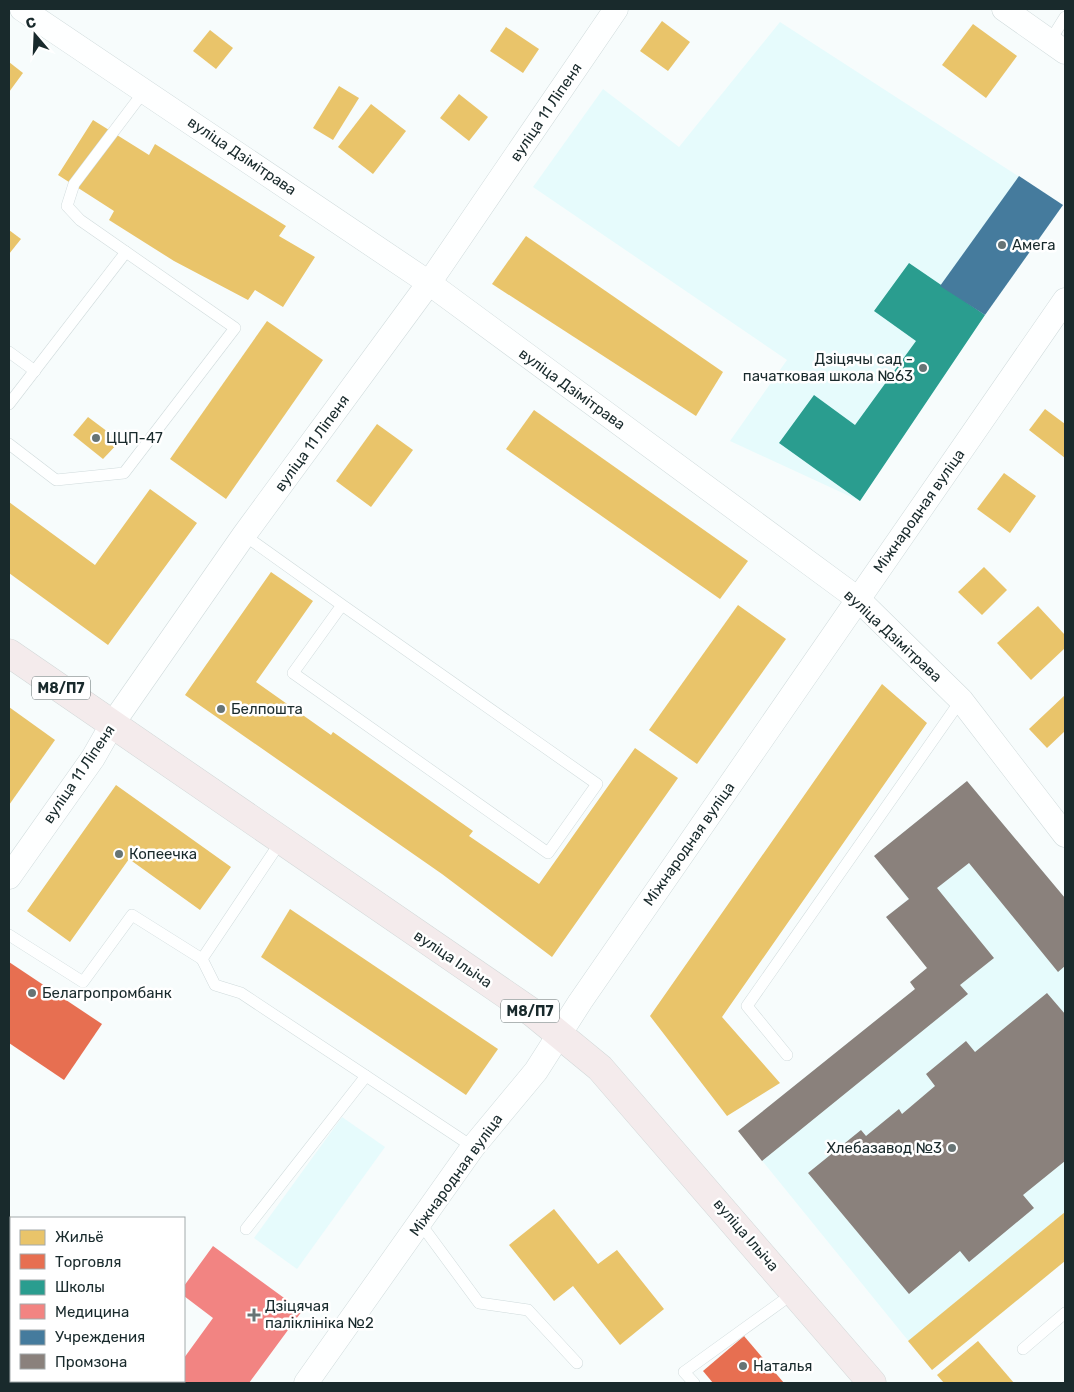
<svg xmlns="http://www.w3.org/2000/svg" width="1074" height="1392" font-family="Rubik,sans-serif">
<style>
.built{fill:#e6fbfc}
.homes{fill:#e9c46a}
.shops{fill:#e76f51}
.schools{fill:#2a9d8f}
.health{fill:#f28482}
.public{fill:#457b9d}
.industry{fill:#8a817c}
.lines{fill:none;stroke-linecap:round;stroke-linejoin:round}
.lane-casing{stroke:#d0dbdc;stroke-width:12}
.street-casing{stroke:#d0dbdc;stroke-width:25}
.secondary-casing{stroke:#d0dbdc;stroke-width:29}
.primary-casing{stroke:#d2d8d8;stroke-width:29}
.lane{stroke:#feffff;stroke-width:11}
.street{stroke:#feffff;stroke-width:24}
.secondary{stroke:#feffff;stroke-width:28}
.primary{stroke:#f4ebec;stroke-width:28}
.poi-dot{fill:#677475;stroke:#fff;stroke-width:2}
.labels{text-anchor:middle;stroke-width:5;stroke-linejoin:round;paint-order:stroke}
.shield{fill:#fff;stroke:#5e6a6b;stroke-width:1}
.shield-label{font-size:14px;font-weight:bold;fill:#192a2c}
.street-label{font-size:15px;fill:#192a2c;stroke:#fff}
.poi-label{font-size:15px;fill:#192a2c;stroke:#fff;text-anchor:start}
</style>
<rect width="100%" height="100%" fill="#f7fcfc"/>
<g class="built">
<polygon points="780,22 1063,205 985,315 860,501 730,441 787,360 533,187 603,89 679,147"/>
<polygon points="967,781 1065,898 1065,1261 932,1370 738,1131 915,989 910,982 927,968 886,917 908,899 874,856"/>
<polygon points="342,1117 385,1147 297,1269 254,1238"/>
</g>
<g class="homes">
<polygon points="662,21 690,42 668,71 640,51"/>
<polygon points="973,24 1017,56 986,98 942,65"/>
<polygon points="506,27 539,49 523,73 490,51"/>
<polygon points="210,30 233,48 216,69 193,51"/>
<polygon points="9,62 23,73 9,92"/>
<polygon points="339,86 359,98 333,140 313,128"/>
<polygon points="459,94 488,117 469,141 440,118"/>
<polygon points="371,104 406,131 373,174 338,147"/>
<polygon points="93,120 149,155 155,144 286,226 279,236 315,257 283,307 255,290 248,300 174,261 109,220 114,211 58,175"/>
<polygon points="9,230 21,239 9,254"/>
<polygon points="526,236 723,372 696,416 492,284"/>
<polygon points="267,321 323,360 226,499 170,459"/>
<polygon points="1045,409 1065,424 1065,458 1029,430"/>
<polygon points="534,410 748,561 720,599 506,449"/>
<polygon points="88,417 120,441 103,459 73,435"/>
<polygon points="377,424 413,450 371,507 336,481"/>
<polygon points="1004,473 1036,496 1010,533 977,509"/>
<polygon points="150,489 197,523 108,645 9,573 9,502 95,565"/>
<polygon points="984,567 1007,590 982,615 958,592"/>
<polygon points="271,572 313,601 256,682 331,735 333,732 473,831 469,836 539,884 635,748 678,778 552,957 442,874 185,695"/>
<polygon points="738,605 786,639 697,764 649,730"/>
<polygon points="1038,606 1065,635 1065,648 1031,680 997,643"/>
<polygon points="882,684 927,723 722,1017 780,1083 727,1116 650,1016"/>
<polygon points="1065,695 1065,731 1047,748 1029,729"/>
<polygon points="9,707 55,740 9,805"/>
<polygon points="116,785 231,867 200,910 129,859 70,942 27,911"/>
<polygon points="290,909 498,1049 466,1095 261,957"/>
<polygon points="554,1209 598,1264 617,1250 664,1309 620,1345 573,1286 554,1301 509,1245"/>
<polygon points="1065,1212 1065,1261 932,1370 908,1341"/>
<polygon points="9,1216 11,1217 10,1272 9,1272"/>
<polygon points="978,1341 1014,1383 944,1383 937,1375"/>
</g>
<g class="shops">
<polygon points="9,962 102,1024 64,1080 9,1043"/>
<polygon points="744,1336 784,1383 713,1383 703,1371"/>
</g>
<polygon class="schools" points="909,263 985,315 860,501 779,443 814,395 855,425 916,341 874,311"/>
<polygon class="health" points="213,1246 302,1311 249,1383 165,1383 167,1381 184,1381 184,1358 213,1318 184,1296 184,1286"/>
<polygon class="public" points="1019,176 1063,205 985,315 940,286"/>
<g class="industry">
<polygon points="967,781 1065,898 1065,966 1058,972 969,863 937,888 994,958 960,985 968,994 762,1161 738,1131 915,989 910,982 927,968 886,917 909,899 874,856"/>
<polygon points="1047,993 1065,1014 1065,1161 1023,1195 1034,1208 969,1262 960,1251 909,1294 808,1173 861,1130 866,1136 899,1109 902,1114 935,1086 926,1074 966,1041 975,1052"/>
</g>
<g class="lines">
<g class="lane-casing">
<g id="lane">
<polyline points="1050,41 1065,17"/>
<polyline points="9,352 35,371"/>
<polyline points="9,404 126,252"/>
<polyline points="9,444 56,480 124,473 235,328 80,220 67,206 74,184 145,90"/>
<polyline points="244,535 342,605 293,673 548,853 597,784 342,605"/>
<polyline points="9,935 83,982 132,915 202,959 281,841"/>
<polyline points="202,959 215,985 241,993 473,1147"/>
<polyline points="787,1055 747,1006 961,700"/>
<polyline points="420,1223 479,1303 528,1310 577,1363"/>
<polyline points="246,1229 366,1076"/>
<polyline points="1023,1349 1065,1313"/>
<polyline points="694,1383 684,1372 795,1292"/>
</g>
</g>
<g class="street-casing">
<g id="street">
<polyline points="22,9 429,283 858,599 961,700 1065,835"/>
<polyline points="1004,9 1065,52"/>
<polyline points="9,877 93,758 113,723 244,535 429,283 616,9"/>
<polyline points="306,1383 473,1147 536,1071 580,1002 1065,300"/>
</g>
</g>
<g class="secondary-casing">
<g id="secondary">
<polyline points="9,1337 11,1339"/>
<polyline points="67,1381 70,1383"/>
</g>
</g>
<g class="primary-casing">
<polyline id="primary" points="9,653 533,1013 600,1068 872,1383"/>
</g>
<use href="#lane" class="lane"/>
<use href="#street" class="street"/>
<use href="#secondary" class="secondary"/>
<use href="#primary" class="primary"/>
</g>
<g class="poi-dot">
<circle cx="1002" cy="245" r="5"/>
<circle cx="923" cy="368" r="5"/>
<circle cx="96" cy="438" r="5"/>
<circle cx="221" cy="709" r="5"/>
<circle cx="119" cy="854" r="5"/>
<circle cx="32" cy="993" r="5"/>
<circle cx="952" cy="1148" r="5"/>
<path d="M251.5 1307.5h5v5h5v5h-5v5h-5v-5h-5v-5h5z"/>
<circle cx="743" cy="1366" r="5"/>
</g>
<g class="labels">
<g class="shield">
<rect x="32" y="676.5" width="58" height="23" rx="4"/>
<rect x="501" y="999.5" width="58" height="23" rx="4"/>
</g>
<g class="shield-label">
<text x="61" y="693">М8/П7</text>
<text x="530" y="1016">М8/П7</text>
</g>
<g class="street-label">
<text transform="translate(546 112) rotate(-56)" y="5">вуліца 11 Ліпеня</text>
<text transform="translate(242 156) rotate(34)" y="5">вуліца Дзімітрава</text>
<text transform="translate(572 389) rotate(36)" y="5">вуліца Дзімітрава</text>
<text transform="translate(312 443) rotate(-54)" y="5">вуліца 11 Ліпеня</text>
<text transform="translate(919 511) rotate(-55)" y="5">Міжнародная вуліца</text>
<text transform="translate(893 636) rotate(43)" y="5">вуліца Дзімітрава</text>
<text transform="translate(79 774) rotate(-56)" y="5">вуліца 11 Ліпеня</text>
<text transform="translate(689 844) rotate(-55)" y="5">Міжнародная вуліца</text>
<text transform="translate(453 959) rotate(34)" y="5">вуліца Ільіча</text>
<text transform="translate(456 1175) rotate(-54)" y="5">Міжнародная вуліца</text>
<text transform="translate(746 1235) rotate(49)" y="5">вуліца Ільіча</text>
</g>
<g class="poi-label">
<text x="1012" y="250">Амега</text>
<text x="913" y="364" text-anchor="end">Дзіцячы сад -<tspan x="913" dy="17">пачатковая школа №63</tspan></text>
<text x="106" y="443">ЦЦП-47</text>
<text x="231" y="714">Белпошта</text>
<text x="129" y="859">Копеечка</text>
<text x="42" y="998">Белагропромбанк</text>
<text x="942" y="1153" text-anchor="end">Хлебазавод №3</text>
<text x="265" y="1311">Дзіцячая<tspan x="265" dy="17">паліклініка №2</tspan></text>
<text x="753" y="1371">Наталья</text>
</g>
</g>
<rect width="1074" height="1392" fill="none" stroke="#192a2c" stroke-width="20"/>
<rect x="10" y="1217" width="175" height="165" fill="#ffffff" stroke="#a3aaab"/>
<rect x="20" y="1230" width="25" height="15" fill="#e9c46a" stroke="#a3aaab"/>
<text x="55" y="1242" font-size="15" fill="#192a2c">Жильё</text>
<rect x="20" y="1254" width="25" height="15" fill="#e76f51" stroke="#a3aaab"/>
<text x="55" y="1267" font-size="15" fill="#192a2c">Торговля</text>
<rect x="20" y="1280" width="25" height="15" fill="#2a9d8f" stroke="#a3aaab"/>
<text x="55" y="1292" font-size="15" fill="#192a2c">Школы</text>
<rect x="20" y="1304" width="25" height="15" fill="#f28482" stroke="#a3aaab"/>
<text x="55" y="1317" font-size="15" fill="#192a2c">Медицина</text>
<rect x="20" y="1330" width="25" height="15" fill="#457b9d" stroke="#a3aaab"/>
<text x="55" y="1342" font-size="15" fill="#192a2c">Учреждения</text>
<rect x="20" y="1354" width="25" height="15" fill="#8a817c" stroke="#a3aaab"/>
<text x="55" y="1367" font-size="15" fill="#192a2c">Промзона</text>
<g transform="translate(35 35) rotate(341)" stroke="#ffffff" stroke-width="4" paint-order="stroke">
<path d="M0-4L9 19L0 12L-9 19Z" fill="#192a2c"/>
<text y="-8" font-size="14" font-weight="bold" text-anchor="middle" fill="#192a2c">С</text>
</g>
</svg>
